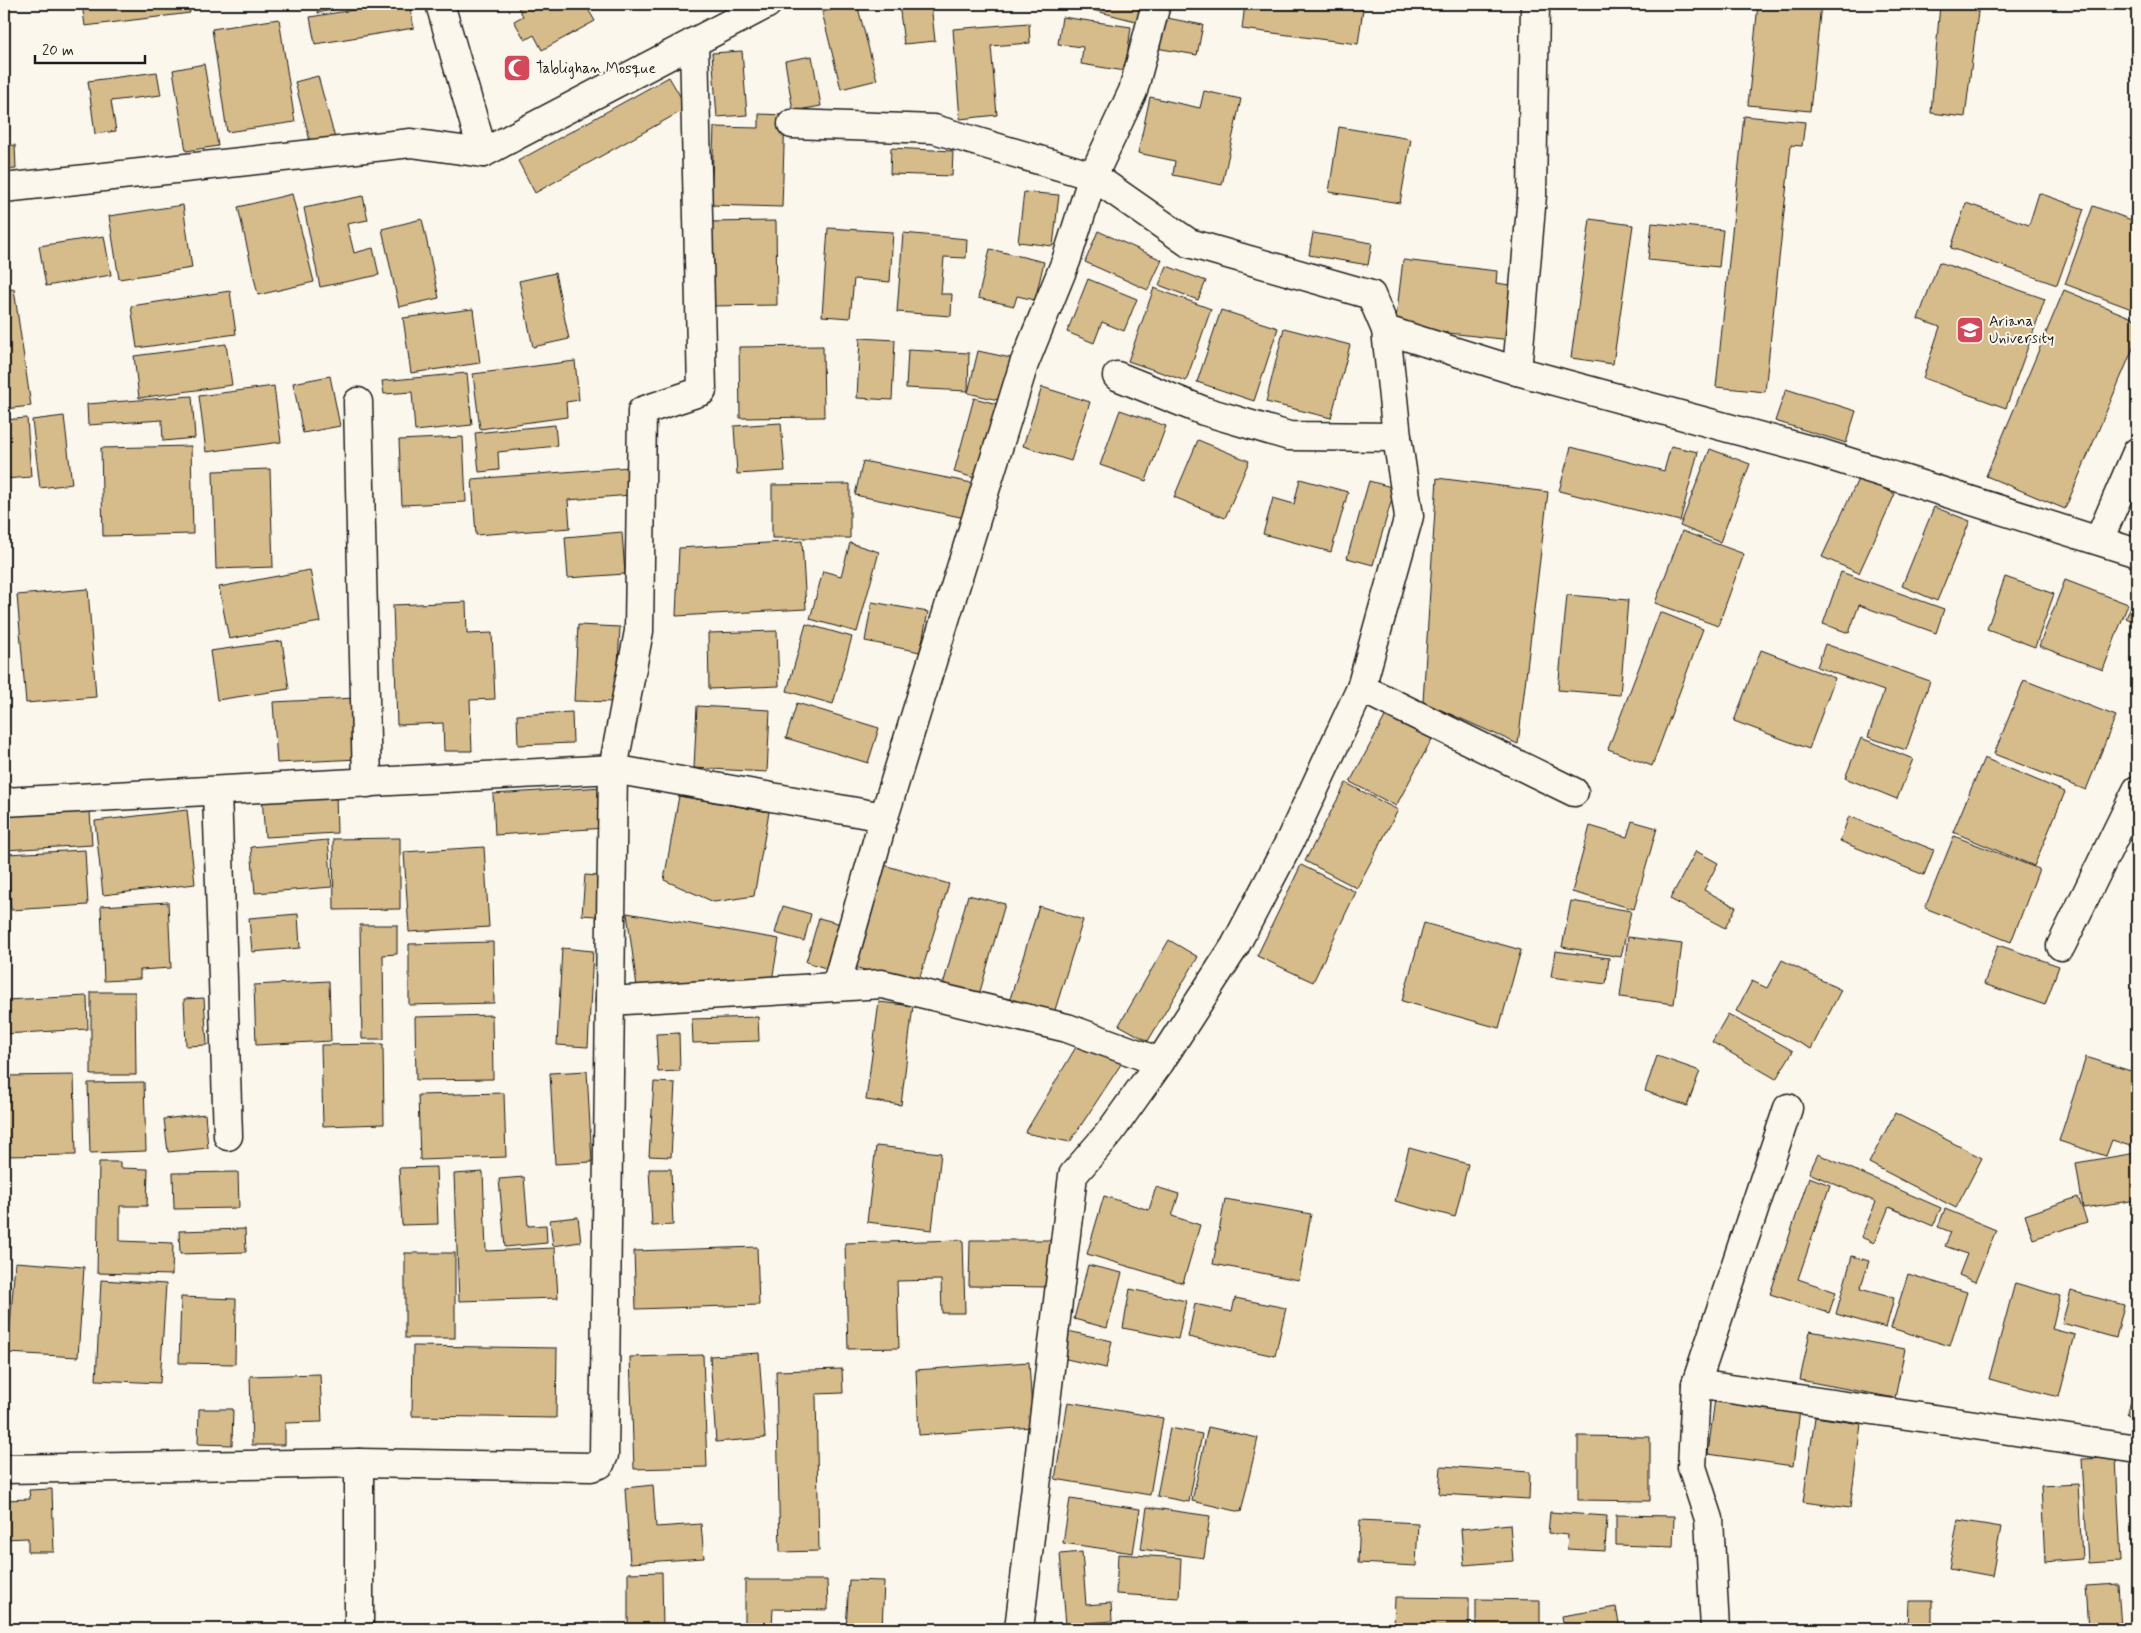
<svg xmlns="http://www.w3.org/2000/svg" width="2141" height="1633" font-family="Mynerve,sans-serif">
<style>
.building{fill:#d6bb8b;stroke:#1c1c1c}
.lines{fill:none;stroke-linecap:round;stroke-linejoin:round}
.minor-casing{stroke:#1c1c1c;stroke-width:31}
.minor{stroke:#fbf7ec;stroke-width:28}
.labels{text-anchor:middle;stroke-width:4;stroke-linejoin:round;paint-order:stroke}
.poi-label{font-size:15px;fill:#1c1c1c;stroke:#fbf7ec;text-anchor:start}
</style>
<rect width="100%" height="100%" fill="#fbf7ec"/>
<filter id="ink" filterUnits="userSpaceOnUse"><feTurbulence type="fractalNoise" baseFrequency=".02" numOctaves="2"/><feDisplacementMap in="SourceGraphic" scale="10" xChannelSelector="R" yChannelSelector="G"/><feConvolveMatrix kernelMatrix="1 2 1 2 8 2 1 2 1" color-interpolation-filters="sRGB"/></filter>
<g filter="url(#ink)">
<g class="building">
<polygon points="82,4 188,4 190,13 85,26"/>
<polygon points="316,4 350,4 350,6 318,13"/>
<polygon points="390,4 409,4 414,28 315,44 310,17"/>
<polygon points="516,4 585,4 595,21 542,50 534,35 525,40 514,21 523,16"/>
<polygon points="857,4 877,80 841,89 822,12"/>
<polygon points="899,4 931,4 935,41 904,44"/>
<polygon points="1086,4 1144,4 1139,22 1085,8"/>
<polygon points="1245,4 1320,4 1363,9 1358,44 1242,29"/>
<polygon points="1758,4 1821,4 1810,111 1748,105"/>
<polygon points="1940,4 1979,4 1965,117 1931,113"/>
<polygon points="1062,17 1131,27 1125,71 1081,64 1083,47 1058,44"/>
<polygon points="1162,17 1203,25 1197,55 1156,48"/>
<polygon points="279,19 295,122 227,132 212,29"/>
<polygon points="1029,23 1030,43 991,46 997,115 960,119 953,29"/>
<polygon points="742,51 747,115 717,117 712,53"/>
<polygon points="812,56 821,106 793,111 785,61"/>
<polygon points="204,64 218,146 186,151 173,70"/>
<polygon points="157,72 161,95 111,101 116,131 95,134 88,81"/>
<polygon points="318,76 336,142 312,149 295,82"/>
<polygon points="669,77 687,108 535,193 518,161"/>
<polygon points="1204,91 1241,99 1222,185 1173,175 1175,161 1138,153 1150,97 1200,108"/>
<polygon points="759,114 785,115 782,207 711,205 714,127 759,128"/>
<polygon points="1744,116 1805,122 1802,146 1791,145 1765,392 1716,387"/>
<polygon points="1339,127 1411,139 1400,203 1329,192"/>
<polygon points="15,145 16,169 4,170 4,146"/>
<polygon points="891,148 953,151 952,176 890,174"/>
<polygon points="1024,192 1059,195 1053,246 1018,242"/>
<polygon points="2039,193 2084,209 2057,285 1951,248 1966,203 2029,225"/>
<polygon points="292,194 314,282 258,295 238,207"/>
<polygon points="363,196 368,220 347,224 354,253 373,248 379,275 320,287 304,208"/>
<polygon points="183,205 192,268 119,279 109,216"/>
<polygon points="2093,206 2137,222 2137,311 2065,284"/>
<polygon points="422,219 439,298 399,307 382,229"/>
<polygon points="1590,219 1633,225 1613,364 1571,358"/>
<polygon points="776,221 777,305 709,306 708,222"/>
<polygon points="1652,223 1723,230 1719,267 1648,260"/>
<polygon points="828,228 893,232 890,282 854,279 850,318 822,316"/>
<polygon points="1098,231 1162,260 1148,290 1085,262"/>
<polygon points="903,233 967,239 966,258 944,257 941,294 952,294 951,316 897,312"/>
<polygon points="1313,233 1372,243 1368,265 1309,255"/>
<polygon points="104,236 111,275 46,286 39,246"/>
<polygon points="990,249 1044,262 1035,300 1017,296 1014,306 978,298"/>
<polygon points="1403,260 1497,271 1496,283 1517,286 1511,340 1395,327"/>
<polygon points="1939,262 2045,299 2006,408 1923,378 1940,327 1918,319"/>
<polygon points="1167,266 1206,281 1198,300 1159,285"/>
<polygon points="555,273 569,339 533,347 519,281"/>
<polygon points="1088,279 1137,299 1124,331 1102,322 1094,343 1067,332"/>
<polygon points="1154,288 1211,309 1186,381 1128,361"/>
<polygon points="14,289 31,406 4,409 4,290"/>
<polygon points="2064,290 2137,320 2137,339 2065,509 1986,476"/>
<polygon points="230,291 236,334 137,348 131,306"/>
<polygon points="473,309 480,363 411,373 403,318"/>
<polygon points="1221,310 1278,328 1254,401 1197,382"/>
<polygon points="1284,328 1350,345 1331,418 1266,402"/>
<polygon points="860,338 895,340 892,400 857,398"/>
<polygon points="226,344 232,385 139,398 134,356"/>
<polygon points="823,346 824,417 740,418 739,347"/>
<polygon points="908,350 969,353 968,391 906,388"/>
<polygon points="978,351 1020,360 1011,403 968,393"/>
<polygon points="575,361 579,400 566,402 567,417 480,429 473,374"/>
<polygon points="467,373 472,425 415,431 412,392 384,394 382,381"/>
<polygon points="330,376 340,426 303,433 293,383"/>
<polygon points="274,386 281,442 206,452 199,396"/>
<polygon points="1042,387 1090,402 1071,461 1023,446"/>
<polygon points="1786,389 1856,411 1846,443 1775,421"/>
<polygon points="192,396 195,438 163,441 162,420 88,425 87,404"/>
<polygon points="974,398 1005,406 985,481 954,472"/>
<polygon points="1120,410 1166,426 1146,481 1100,465"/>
<polygon points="64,416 72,484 40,488 32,420"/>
<polygon points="27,418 31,477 4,479 4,420"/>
<polygon points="781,423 785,471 737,474 734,426"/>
<polygon points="555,425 557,446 498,452 499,470 479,472 475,433"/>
<polygon points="463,437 466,502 402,505 399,440"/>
<polygon points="1198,440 1249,461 1225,518 1174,497"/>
<polygon points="191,446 193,534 103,536 101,448"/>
<polygon points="1671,446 1698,452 1680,521 1559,491 1571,447 1664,471"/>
<polygon points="1710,449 1750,464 1720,542 1680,526"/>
<polygon points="863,461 972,483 965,518 855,495"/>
<polygon points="629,467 631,495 568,500 570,528 476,535 472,479"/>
<polygon points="270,469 273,567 216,569 213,471"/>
<polygon points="1859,477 1895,494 1859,573 1822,557"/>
<polygon points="1437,478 1548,492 1518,744 1423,702"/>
<polygon points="1300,479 1348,492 1331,552 1263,534 1273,498 1294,504"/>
<polygon points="1369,481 1395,488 1373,565 1347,558"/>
<polygon points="850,484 850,538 772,538 772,485"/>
<polygon points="1934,507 1970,521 1937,601 1902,586"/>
<polygon points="1682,531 1744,554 1718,626 1655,603"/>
<polygon points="622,532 625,574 568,578 565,537"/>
<polygon points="802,541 806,609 676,616 679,548"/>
<polygon points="850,543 879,552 857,632 810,619 823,571 841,576"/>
<polygon points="310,570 320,622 229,639 219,587"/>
<polygon points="1841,572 1944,609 1936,633 1859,605 1849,633 1823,624"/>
<polygon points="2005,577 2054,594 2035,647 1987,629"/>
<polygon points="2065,580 2128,604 2103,670 2039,646"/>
<polygon points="88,589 96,697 26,703 17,595"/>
<polygon points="2137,593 2137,623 2126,618"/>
<polygon points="1567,595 1628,600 1620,695 1558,690"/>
<polygon points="466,602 467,634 492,633 495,699 470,700 472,751 444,751 443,723 397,725 393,605"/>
<polygon points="872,602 928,612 920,652 865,641"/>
<polygon points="1660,612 1703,629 1652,766 1608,749"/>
<polygon points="806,624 852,637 833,704 787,691"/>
<polygon points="578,625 620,627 616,702 574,701"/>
<polygon points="777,631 779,686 709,689 708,633"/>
<polygon points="282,641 289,689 217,700 210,651"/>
<polygon points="1825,644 1930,681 1906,750 1868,737 1884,691 1817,667"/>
<polygon points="1761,650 1835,678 1809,749 1734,721"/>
<polygon points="2024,680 2116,716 2086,790 1994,754"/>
<polygon points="355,698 358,759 277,763 273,702"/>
<polygon points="797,703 879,728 868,763 786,738"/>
<polygon points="697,706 770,710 767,772 694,768"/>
<polygon points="572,712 573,743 518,745 517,715"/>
<polygon points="1387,713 1433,737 1396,806 1350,782"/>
<polygon points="1861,738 1913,759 1897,799 1845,778"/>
<polygon points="1984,758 2065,792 2034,866 1953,832"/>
<polygon points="1346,783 1398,810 1357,888 1305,861"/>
<polygon points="603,787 606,828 495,835 493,794"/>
<polygon points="336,793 337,833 265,837 262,797"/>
<polygon points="679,796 769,812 754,896 714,902 664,880"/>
<polygon points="187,810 195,884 103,895 95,821"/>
<polygon points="90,811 92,845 4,850 4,816"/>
<polygon points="1849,816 1934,850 1924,875 1840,841"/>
<polygon points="1632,821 1657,828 1634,909 1572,892 1590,826 1627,837"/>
<polygon points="1954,836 2039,869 2011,942 1925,908"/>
<polygon points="400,838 400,909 334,910 333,839"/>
<polygon points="328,840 332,887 255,893 251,847"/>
<polygon points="484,847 489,927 409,932 404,852"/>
<polygon points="85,850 88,905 11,910 7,854"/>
<polygon points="1696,851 1718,863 1704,890 1736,907 1725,928 1670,899"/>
<polygon points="877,863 949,884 917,986 845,964"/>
<polygon points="1301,865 1356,892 1313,982 1257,956"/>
<polygon points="585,875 611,877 607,917 582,915"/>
<polygon points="968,895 1005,904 977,1002 941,992"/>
<polygon points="1571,901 1631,911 1621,957 1562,947"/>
<polygon points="168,902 171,968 140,970 140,979 104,981 101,906"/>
<polygon points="783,906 811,914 804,941 775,933"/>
<polygon points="1039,906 1083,920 1054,1013 1010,999"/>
<polygon points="627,913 779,939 772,981 637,987"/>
<polygon points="298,914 300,948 252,952 249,918"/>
<polygon points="819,918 845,925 832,970 806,962"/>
<polygon points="1424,923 1521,950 1499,1028 1402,1001"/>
<polygon points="360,925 397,925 397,954 383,955 384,1039 362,1039"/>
<polygon points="1628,937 1682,944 1674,1004 1620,997"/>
<polygon points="1169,940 1198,957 1148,1041 1119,1025"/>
<polygon points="493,942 494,1003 409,1005 409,944"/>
<polygon points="1998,945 2059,966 2045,1005 1984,984"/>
<polygon points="562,948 593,951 588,1047 557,1045"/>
<polygon points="1555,951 1609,958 1606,984 1551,977"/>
<polygon points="1782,960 1841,990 1811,1049 1736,1011 1752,981 1767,988"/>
<polygon points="329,981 331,1041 256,1045 254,985"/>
<polygon points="91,992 135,992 136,1075 91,1075"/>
<polygon points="87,996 88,1029 4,1034 5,1000"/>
<polygon points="204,998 207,1045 186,1046 184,999"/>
<polygon points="879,1002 913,1006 901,1105 866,1100"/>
<polygon points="1728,1014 1793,1051 1776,1079 1712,1042"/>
<polygon points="492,1015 493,1079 416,1080 415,1017"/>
<polygon points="758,1017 759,1041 693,1043 692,1019"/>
<polygon points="679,1033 680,1071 658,1072 656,1034"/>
<polygon points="1079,1042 1127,1055 1070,1142 1025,1133"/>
<polygon points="383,1044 384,1124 323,1126 321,1045"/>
<polygon points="1657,1056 1700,1071 1687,1106 1645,1091"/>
<polygon points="2086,1057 2137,1073 2136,1148 2112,1140 2106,1156 2059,1141"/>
<polygon points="587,1071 592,1162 555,1164 550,1073"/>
<polygon points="74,1075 76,1155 4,1156 4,1076"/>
<polygon points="144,1082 146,1151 90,1153 88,1083"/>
<polygon points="654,1082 675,1083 671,1157 649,1156"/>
<polygon points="504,1093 506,1157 420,1160 418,1095"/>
<polygon points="1895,1113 1982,1158 1956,1208 1869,1163"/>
<polygon points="205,1114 208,1148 168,1152 164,1119"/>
<polygon points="876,1146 941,1153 932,1230 867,1222"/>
<polygon points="1409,1148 1468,1164 1455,1217 1395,1201"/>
<polygon points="2136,1153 2137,1200 2083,1208 2076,1163"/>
<polygon points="1818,1154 1941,1208 1933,1226 1889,1207 1874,1243 1861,1237 1876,1202 1809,1173"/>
<polygon points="99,1162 120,1162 120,1168 148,1169 147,1206 120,1206 120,1241 173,1243 172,1275 97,1273"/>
<polygon points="436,1167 438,1224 402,1225 399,1168"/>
<polygon points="649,1169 671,1169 673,1225 652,1226"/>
<polygon points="238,1172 239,1208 174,1209 173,1173"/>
<polygon points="483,1172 486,1251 555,1248 558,1298 459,1301 454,1174"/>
<polygon points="524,1177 528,1226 546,1225 547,1243 505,1247 499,1179"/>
<polygon points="1809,1177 1830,1185 1798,1279 1836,1292 1829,1313 1770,1294"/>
<polygon points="1156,1187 1179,1194 1172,1216 1200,1225 1183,1283 1087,1254 1104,1196 1149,1210"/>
<polygon points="2078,1197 2087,1222 2033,1239 2025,1215"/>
<polygon points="1225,1199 1311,1214 1299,1280 1213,1264"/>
<polygon points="1945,1209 1996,1230 1975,1282 1959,1275 1967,1254 1945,1246 1951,1232 1938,1227"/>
<polygon points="578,1217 581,1242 553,1246 550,1220"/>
<polygon points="245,1229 246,1252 180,1254 179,1231"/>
<polygon points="963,1240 965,1313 942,1313 941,1280 897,1281 899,1348 848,1349 845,1243"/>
<polygon points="970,1240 1052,1240 1051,1287 969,1286"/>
<polygon points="757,1247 759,1305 636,1309 634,1251"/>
<rect x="405" y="1253" width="50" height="85"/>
<polygon points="1852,1256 1869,1261 1860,1289 1894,1298 1886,1328 1836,1314"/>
<polygon points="15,1262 84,1267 78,1357 8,1353"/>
<polygon points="1088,1265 1122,1273 1107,1328 1074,1319"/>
<polygon points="1908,1274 1967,1292 1950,1346 1891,1328"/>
<polygon points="101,1280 166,1284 160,1383 96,1380"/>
<polygon points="2015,1283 2060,1296 2052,1329 2075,1335 2059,1397 1989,1379"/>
<polygon points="1130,1289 1186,1301 1178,1339 1123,1328"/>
<polygon points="2071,1291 2124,1305 2116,1338 2062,1323"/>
<polygon points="181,1297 236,1299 235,1364 179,1363"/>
<polygon points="1235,1298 1286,1308 1275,1356 1188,1337 1195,1304 1232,1312"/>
<polygon points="1068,1331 1112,1341 1106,1368 1062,1358"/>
<polygon points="1810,1331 1905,1349 1895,1398 1800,1380"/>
<polygon points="413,1346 557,1348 556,1418 412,1416"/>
<polygon points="759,1353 765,1438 716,1442 710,1356"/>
<polygon points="703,1355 707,1467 634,1469 630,1357"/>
<polygon points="1029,1362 1033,1427 919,1435 916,1370"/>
<polygon points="842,1369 843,1393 816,1394 819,1551 780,1552 776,1371"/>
<polygon points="320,1374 322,1422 285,1423 285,1445 252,1445 250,1376"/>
<polygon points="2137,1381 2137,1419 2127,1415"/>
<polygon points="1715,1398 1800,1410 1793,1466 1708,1454"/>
<polygon points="1068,1402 1163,1418 1150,1495 1055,1479"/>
<polygon points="199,1409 233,1409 232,1445 198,1444"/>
<polygon points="1815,1417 1861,1424 1850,1508 1803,1502"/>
<polygon points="1208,1427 1258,1438 1241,1512 1192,1501"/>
<polygon points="1170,1428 1202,1434 1189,1502 1157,1496"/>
<polygon points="1578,1436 1650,1437 1650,1501 1578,1500"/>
<polygon points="2116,1458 2121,1561 2088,1563 2082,1459"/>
<polygon points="1441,1466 1530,1472 1529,1499 1439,1494"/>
<polygon points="2078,1484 2082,1559 2045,1562 2041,1486"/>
<polygon points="653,1485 656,1527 701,1524 704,1558 630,1563 625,1488"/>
<polygon points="52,1489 54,1552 28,1552 28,1538 4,1539 4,1500 30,1499 29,1490"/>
<polygon points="1070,1499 1140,1509 1133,1553 1063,1543"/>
<polygon points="1147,1507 1210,1516 1204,1558 1141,1549"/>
<polygon points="1550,1512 1607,1516 1605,1551 1567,1549 1568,1535 1548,1533"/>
<polygon points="1616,1515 1674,1516 1673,1547 1616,1545"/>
<polygon points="1360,1520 1418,1523 1416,1566 1358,1563"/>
<polygon points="1958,1520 2001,1527 1992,1576 1949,1568"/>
<polygon points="1510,1524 1513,1561 1464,1565 1461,1529"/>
<polygon points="1082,1552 1086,1605 1111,1603 1112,1621 1066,1625 1060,1554"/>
<polygon points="1118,1554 1181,1558 1179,1598 1116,1594"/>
<polygon points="662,1572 663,1629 628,1629 628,1573"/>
<polygon points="745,1580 827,1580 828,1610 773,1609 772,1626 745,1626"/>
<polygon points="849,1580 884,1581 882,1629 846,1629"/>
<polygon points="2118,1584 2121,1629 2089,1629 2086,1586"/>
<polygon points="1395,1597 1469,1598 1469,1629 1394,1629"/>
<polygon points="1476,1599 1540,1600 1540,1629 1476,1629"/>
<polygon points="1909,1601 1932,1601 1932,1629 1908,1629"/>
<polygon points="1616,1607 1620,1629 1564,1629 1562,1616"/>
<polygon points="1970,1625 2010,1629 1969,1629"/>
</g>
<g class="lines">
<g class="minor-casing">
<g id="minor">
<polyline points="440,4 483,153"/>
<polyline points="4,188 411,143 483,153 767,4"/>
<polyline points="1386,330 1517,371 1814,451 2137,553"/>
<polyline points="1517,371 1532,195 1535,4"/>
<polyline points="1117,376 1204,411 1289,436 1397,437"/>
<polyline points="358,402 367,783"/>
<polyline points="2099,540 2137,452"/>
<polyline points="1361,688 1574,792"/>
<polyline points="217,791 228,1136"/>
<polyline points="4,802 613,769 884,817 1024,364 1066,261 1093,176 934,129 792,124"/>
<polyline points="2061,946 2137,790"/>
<polyline points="836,986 884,817"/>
<polyline points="610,1001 882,984 1067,1028 1160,1062"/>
<polyline points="1696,1384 1788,1108"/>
<polyline points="359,1463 359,1629"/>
<polyline points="4,1469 359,1463 591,1467 600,1464 604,1455 613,769 639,631 642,411 702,391 694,42"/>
<polyline points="1019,1629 1073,1175 1110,1132 1160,1062 1235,946 1289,843 1361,688 1409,516 1397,437 1386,330 1371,295 1189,243 1093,176 1133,91 1156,4"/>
<polyline points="1715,1629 1709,1519 1692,1467 1696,1384 2137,1449"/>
</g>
</g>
<use href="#minor" class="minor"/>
</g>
</g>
<defs>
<g id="mosque-square" transform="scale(1.4375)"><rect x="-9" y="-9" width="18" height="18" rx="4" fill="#d1495b" stroke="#fbf7ec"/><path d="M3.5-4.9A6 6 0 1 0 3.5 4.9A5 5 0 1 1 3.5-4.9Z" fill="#fff"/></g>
<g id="university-square" transform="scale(1.4375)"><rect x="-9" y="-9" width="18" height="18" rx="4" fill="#d1495b" stroke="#fbf7ec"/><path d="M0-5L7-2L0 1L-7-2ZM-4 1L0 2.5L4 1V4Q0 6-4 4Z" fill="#fff"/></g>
</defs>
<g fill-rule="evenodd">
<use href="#mosque-square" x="517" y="68"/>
<use href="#university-square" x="1970" y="330"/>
</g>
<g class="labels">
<g class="poi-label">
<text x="536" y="73">Tablighan Mosque</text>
<text x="1989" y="326">Ariana<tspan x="1989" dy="17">University</tspan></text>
</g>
</g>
<rect width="2141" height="1633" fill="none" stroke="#fbf7ec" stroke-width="20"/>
<rect x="10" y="10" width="2121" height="1613" fill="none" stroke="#1c1c1c" stroke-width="2" filter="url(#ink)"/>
<path d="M35 55v8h110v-8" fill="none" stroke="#1c1c1c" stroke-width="2.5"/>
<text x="42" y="55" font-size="15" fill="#1c1c1c" stroke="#fbf7ec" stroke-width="4" paint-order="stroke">20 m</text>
</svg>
